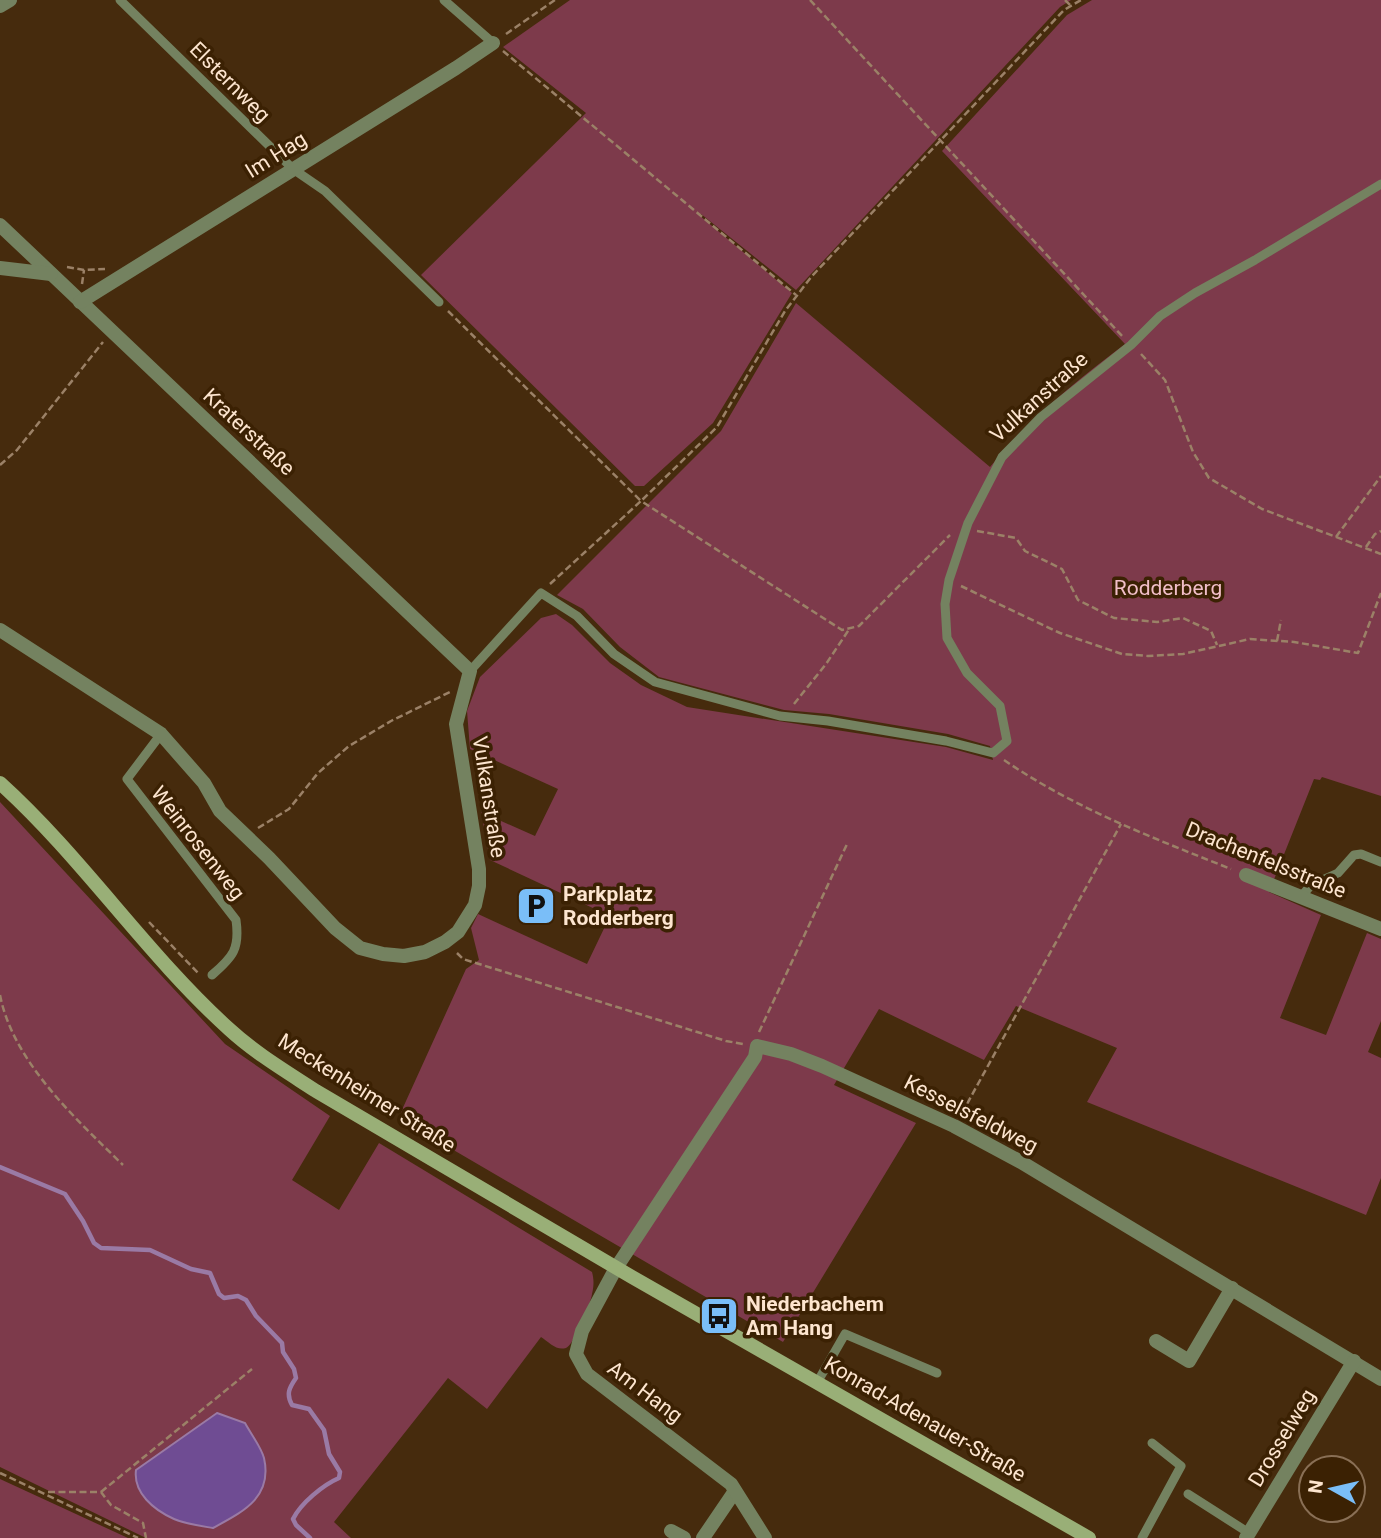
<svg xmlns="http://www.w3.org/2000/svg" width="1381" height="1538" font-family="Roboto,sans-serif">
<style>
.green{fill:#7d3a4b}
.water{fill:#6f4c93;stroke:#9a7aa5;stroke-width:2}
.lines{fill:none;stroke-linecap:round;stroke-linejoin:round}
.stream{stroke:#9a7aa5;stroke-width:4.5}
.path{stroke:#9b8167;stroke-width:2.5;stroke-dasharray:7 3.5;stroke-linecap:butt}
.service{stroke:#748260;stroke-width:9}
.minor{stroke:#748260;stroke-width:14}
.secondary{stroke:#99af77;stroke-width:14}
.labels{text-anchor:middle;stroke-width:7;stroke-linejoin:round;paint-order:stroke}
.street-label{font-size:21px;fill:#fde5cf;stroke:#3b2103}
.park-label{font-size:21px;fill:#f1bec8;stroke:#3b2103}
.poi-label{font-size:21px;font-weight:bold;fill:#fde5cf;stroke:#3b2103;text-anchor:start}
</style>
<rect width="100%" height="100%" fill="#462b0d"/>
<g class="green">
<polygon points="570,0 1071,0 1060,7 796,290 701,214 699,215 792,293 713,423 644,486 635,486 421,275 586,113 503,47"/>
<path d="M1092 0H1381V796L1322 777 1320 780 1314 779 1269 892 1321 915 1280 1018 1326 1035 1367 933 1381 939V1021L1368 1052 1381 1058V1178L1366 1215 1087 1102 1117 1048 1016 1006 984 1060 879 1009 834 1085 916 1123 783 1342 433 1138 401 1112 466 969 479 960 471 928 478 914 587 964 610 916 490 860 481 812 535 836 558 789 470 749 467 711 480 677 541 618 556 614 572 625 610 663 641 685 687 707 946 747 993 760 990 746 948 734 829 714 784 710 659 677 620 647 583 609 557 595 721 431 796 303 990 467C1029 419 1076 381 1125 344L942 151 1067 15Z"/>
<path d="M0 802 225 1044 330 1116 292 1180 339 1210 379 1143 592 1272C594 1280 594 1285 592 1294 591 1303 574 1345 566 1348 556 1351 549 1342 541 1337L487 1409 448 1378 334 1522 351 1538H146L0 1467Z"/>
<polygon points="0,1479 128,1538 0,1538"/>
</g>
<path class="water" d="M217 1413 245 1423C251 1434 261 1447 264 1458 273 1498 242 1512 213 1528 201 1526 185 1524 174 1519 154 1510 133 1493 136 1470Z"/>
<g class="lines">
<path class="stream" d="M0 1167 65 1194 83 1221 94 1243 101 1248 150 1250 191 1269 210 1273 219 1294 224 1298 238 1296 246 1300 256 1316 282 1343 283 1352 294 1369 296 1378C289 1388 286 1394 292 1405L309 1409 324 1430 329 1454 340 1472 339 1478C323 1485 301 1503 293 1519L296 1525 310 1538"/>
<g class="path">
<polyline points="810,0 1123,337"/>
<polyline points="1065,0 1071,6"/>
<polyline points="506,34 555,0"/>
<polyline points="503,51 796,295"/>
<polyline points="67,267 84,270 105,269"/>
<polyline points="82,284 84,270"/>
<polyline points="448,311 641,501 717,427 785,311 812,276 1064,10 1081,0"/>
<polyline points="1141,354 1165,380 1193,452 1209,478 1262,509 1381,554"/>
<polyline points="0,465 17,450 103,342"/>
<polyline points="977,531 1016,538 1025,551 1062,569 1078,600 1114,618 1157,622 1183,618 1211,631 1217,645"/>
<polyline points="1336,537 1381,476"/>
<polyline points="1366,547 1375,534 1381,531"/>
<polyline points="550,584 641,501 842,630 859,626 950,535"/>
<polyline points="961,586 1060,633 1122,654 1148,656 1183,654 1250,639 1294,642 1358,653 1381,593"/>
<polyline points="1277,641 1281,620"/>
<polyline points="794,704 826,664 850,628"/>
<path d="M1004 760C1074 808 1153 838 1231 869"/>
<polyline points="258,828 289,809 318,773 349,746 391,721 450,692"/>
<polyline points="149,922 199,974"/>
<polyline points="457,953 463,959 726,1041 743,1044"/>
<path d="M0 995C13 1062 76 1119 123 1165"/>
<polyline points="759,1032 848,842"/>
<polyline points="962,1113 1121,824"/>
<polyline points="0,1473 138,1538"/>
<polyline points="48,1492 101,1492 111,1505 143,1523 146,1538"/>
<polyline points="101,1492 252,1369"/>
</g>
<g class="service">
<polyline points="120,0 293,169 325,191 439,302"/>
<polyline points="444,0 493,43"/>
<polyline points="470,671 541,593 577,616 614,654 655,682 780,716 828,721 946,741 993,753 1007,741 1000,706 967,673 947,638 945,604 949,580 968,523 1002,457 1041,417 1131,345 1160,316 1195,293 1255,260 1381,184"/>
<path d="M161 734 127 779 236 920C240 949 233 957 212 975"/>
<polyline points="1301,897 1311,885 1338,873 1354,855 1361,854 1381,862"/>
<polyline points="818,1381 845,1334 937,1373"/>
<polyline points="1188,1494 1249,1533"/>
<polyline points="1142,1538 1181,1466 1152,1443"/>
</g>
<g class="minor">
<polyline points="0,6 10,0"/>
<path d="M0 225C156 375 314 522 470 671L456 724 479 869V886L475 905 458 932 445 942 425 952 404 956 383 954 360 948 335 928 269 858 220 811 204 783 161 734 0 630"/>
<polyline points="0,268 51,274"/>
<polyline points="80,302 456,68 493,43"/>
<polyline points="1246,875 1381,929"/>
<polyline points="1156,1341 1189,1361 1232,1288"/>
<polyline points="671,1531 684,1538"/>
<polyline points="703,1538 735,1491"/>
<polyline points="765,1538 731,1484 587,1374 576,1354 582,1331 616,1268 755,1057 757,1046 791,1054 822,1066 954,1126 1021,1162 1381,1379"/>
<polyline points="1246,1538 1354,1361"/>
</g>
<path class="secondary" d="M0 783C83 858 146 954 229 1029 255 1053 287 1072 316 1091L632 1277 1089 1538"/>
</g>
<defs>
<g id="parking-square" transform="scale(2.0125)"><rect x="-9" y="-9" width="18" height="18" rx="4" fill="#7abef8" stroke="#3b2103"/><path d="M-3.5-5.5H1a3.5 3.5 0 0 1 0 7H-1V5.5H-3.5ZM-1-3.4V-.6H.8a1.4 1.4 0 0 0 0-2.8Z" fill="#111"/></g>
<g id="bus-square" transform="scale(2.0125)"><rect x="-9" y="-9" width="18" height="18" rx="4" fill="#7abef8" stroke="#3b2103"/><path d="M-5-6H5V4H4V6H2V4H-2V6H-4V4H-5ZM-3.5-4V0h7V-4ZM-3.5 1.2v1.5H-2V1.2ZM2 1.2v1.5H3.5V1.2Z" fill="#111"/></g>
</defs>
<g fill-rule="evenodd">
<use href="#parking-square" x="536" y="906"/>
<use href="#bus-square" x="719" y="1316"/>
</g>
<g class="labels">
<g class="street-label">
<text transform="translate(230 82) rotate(45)" y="7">Elsternweg</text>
<text transform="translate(276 155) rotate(-32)" y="7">Im Hag</text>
<text transform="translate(1039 397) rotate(-42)" y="7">Vulkanstraße</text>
<text transform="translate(249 432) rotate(43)" y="7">Kraterstraße</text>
<text transform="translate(489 797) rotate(81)" y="7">Vulkanstraße</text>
<text transform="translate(198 843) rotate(52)" y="7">Weinrosenweg</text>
<text transform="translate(1266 860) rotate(22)" y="7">Drachenfelsstraße</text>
<text transform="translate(367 1093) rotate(32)" y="7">Meckenheimer Straße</text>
<text transform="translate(971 1114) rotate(27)" y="7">Kesselsfeldweg</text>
<text transform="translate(645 1392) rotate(37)" y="7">Am Hang</text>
<text transform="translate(925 1419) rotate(30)" y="7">Konrad-Adenauer-Straße</text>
<text transform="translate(1282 1438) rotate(-59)" y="7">Drosselweg</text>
</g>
<g class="park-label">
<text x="1168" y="595">Rodderberg</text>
</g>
<g class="poi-label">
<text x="563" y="901">Parkplatz<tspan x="563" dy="24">Rodderberg</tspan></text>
<text x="746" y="1311">Niederbachem<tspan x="746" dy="24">Am Hang</tspan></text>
</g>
</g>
<g transform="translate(1332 1489) rotate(278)"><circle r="33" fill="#3b2103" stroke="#896f55" stroke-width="2"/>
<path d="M0-5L12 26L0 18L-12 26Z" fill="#7abef8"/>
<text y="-10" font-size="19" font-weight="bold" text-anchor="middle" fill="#fde5cf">N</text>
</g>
</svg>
